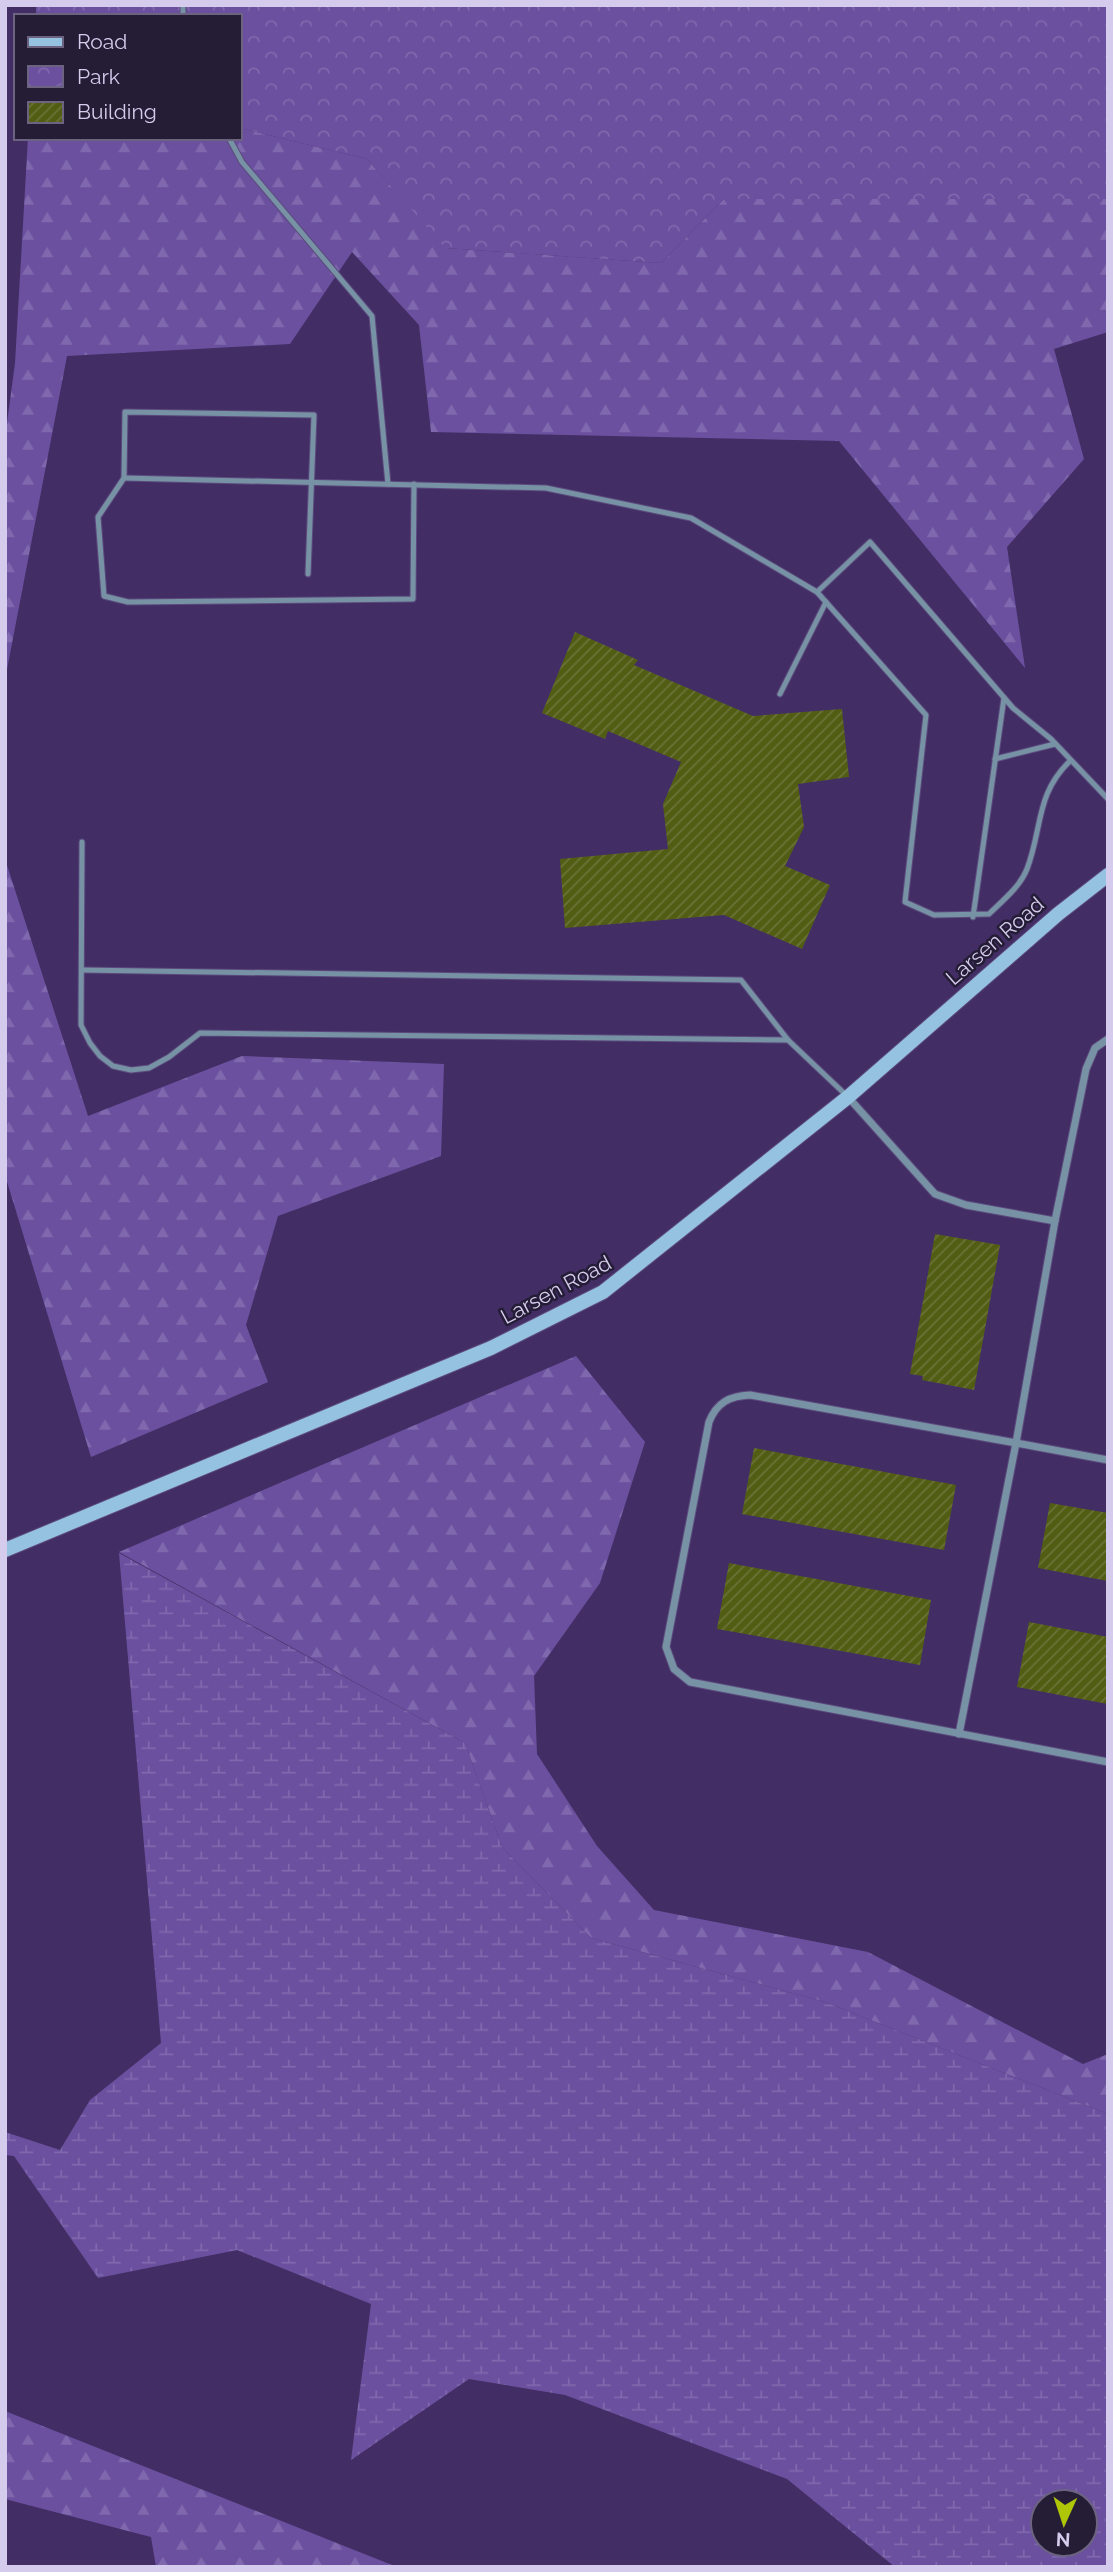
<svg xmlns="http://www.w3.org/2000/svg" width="1113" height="2572" font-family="Raleway,sans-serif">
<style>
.forest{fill:url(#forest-firs)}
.wetland{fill:url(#wetland-marsh);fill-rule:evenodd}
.park{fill:url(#park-crowns)}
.building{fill:url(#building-hatch)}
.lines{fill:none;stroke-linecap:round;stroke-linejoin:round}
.lane-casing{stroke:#5c4a7d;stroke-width:7}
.street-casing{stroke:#5c4a7d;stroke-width:9}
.secondary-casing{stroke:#5c4a7d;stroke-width:16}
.lane{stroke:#7692a4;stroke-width:5}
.street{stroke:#7692a4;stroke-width:7}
.secondary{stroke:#95c2e0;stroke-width:14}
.labels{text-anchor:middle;stroke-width:5;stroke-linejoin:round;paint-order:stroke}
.street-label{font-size:21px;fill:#d5cced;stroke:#251d36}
</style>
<defs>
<pattern id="forest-firs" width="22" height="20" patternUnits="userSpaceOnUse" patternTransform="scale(1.75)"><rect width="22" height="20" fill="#6b509f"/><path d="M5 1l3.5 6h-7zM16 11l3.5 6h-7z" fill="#7f68ad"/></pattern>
<pattern id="wetland-marsh" width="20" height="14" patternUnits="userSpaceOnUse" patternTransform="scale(1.75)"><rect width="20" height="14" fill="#6b509f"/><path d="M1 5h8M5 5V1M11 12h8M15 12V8" fill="none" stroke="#7f68ad"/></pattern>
<pattern id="park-crowns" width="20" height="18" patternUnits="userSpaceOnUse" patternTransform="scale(1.75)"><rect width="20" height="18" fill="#6b509f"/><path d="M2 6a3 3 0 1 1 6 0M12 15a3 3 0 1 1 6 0" fill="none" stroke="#7f68ad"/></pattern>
<pattern id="building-hatch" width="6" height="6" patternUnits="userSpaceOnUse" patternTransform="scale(1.75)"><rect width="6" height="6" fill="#525d14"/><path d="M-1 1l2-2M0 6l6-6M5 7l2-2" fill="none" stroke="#6a7336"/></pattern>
</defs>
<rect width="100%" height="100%" fill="#422e65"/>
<g class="forest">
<polygon points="240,128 367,159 446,248 661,263 724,199 1108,199 1108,332 1054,349 1084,459 1007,547 1025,668 839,441 431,432 419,325 352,252 290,344 67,356 5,680 5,438 15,363 28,138 240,138"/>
<polygon points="5,859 88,1116 242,1056 444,1064 441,1156 278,1216 246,1325 268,1382 91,1457 5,1175"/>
<polygon points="576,1356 645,1442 600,1583 534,1676 537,1754 597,1846 654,1910 868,1952 1083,2064 1108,2054 1108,2114 825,2002 591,1938 502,1847 465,1743 119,1552"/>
<polygon points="5,2411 397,2567 156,2567 151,2537 5,2499"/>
</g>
<path class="wetland" d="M119 1553 465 1743 502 1847 591 1938 825 2002 1108 2114V2567H895L787 2479 565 2395 469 2379 351 2460 371 2304 237 2250 98 2278 14 2156 5 2155V2132L60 2150 90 2100 161 2043ZM1043 2502H1085V2544H1043Z"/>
<polygon class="park" points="36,5 1108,5 1108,199 724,199 661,263 445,248 367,159 240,128 240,16 36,16"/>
<g class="building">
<polygon points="575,632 638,660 634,665 753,716 842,709 849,777 798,784 804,827 785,866 830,885 802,949 724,915 565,928 560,859 668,849 663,804 681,762 608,731 605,739 542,713"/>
<polygon points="935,1234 1000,1245 974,1390 922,1380 923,1376 910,1374"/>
<polygon points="754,1448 956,1485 944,1550 742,1514"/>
<polygon points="1050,1503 1108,1513 1108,1581 1038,1568"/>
<polygon points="729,1563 931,1600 920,1665 717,1629"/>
<polygon points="1029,1622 1108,1637 1108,1704 1017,1687"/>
</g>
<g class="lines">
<g class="lane-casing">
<g id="lane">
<polyline points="183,5 183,16"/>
<polyline points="229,138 242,162 372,316 388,484"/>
<polyline points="124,478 546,488 691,518 817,592"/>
<polyline points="308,574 314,415 125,412 124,478 98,517 104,596 128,602 413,599 414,484"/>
<polyline points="780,694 826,602"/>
<polyline points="995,759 1055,744"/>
<path d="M1071 760C1035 794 1043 827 1027 869 1020 887 1002 901 989 914L934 915 905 902 926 715 817 592 870 542 1013 708 1051 739 1108 799"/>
<polyline points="82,842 81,1025 90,1043 100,1056 113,1066 131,1070 149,1068 169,1057 200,1033 788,1040 846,1095"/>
<polyline points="973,917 1004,698"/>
<polyline points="82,970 741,980 788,1040"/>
</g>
</g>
<g class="street-casing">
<g id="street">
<path d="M1108 1039 1095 1048 1086 1069 1055 1221 1016 1443 750 1395C730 1396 717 1402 709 1422L666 1647 674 1669 690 1682 1108 1762"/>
<polyline points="848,1097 935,1194 966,1205 1055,1221"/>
<polyline points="959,1734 1016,1443 1108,1460"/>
</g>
</g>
<g class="secondary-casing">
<polyline id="secondary" points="5,1550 491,1348 603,1292 848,1097 1058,914 1108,875"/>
</g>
<use href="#lane" class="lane"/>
<use href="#street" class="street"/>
<use href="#secondary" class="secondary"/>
</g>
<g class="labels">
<g class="street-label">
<text transform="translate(995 941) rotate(-41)" y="7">Larsen Road</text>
<text transform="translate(556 1290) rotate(-28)" y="7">Larsen Road</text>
</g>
</g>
<rect width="1113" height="2572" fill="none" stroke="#d5cced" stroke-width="14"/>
<rect x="14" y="14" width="228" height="126" fill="#251d36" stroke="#6b637f" stroke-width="2"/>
<rect x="28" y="37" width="35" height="10" fill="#95c2e0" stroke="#6b637f" stroke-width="2"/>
<text x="77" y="49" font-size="21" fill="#d5cced">Road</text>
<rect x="28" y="66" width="35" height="21" fill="url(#park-crowns)" stroke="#6b637f" stroke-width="2"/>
<text x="77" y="84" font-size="21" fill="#d5cced">Park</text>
<rect x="28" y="102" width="35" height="21" fill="url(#building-hatch)" stroke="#6b637f" stroke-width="2"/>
<text x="77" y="119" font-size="21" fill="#d5cced">Building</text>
<g transform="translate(1064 2523) rotate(183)"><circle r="33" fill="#251d36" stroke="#6b637f" stroke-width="2"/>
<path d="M0-5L12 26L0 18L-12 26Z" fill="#afc507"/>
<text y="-10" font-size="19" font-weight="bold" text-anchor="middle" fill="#d5cced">N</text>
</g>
</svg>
